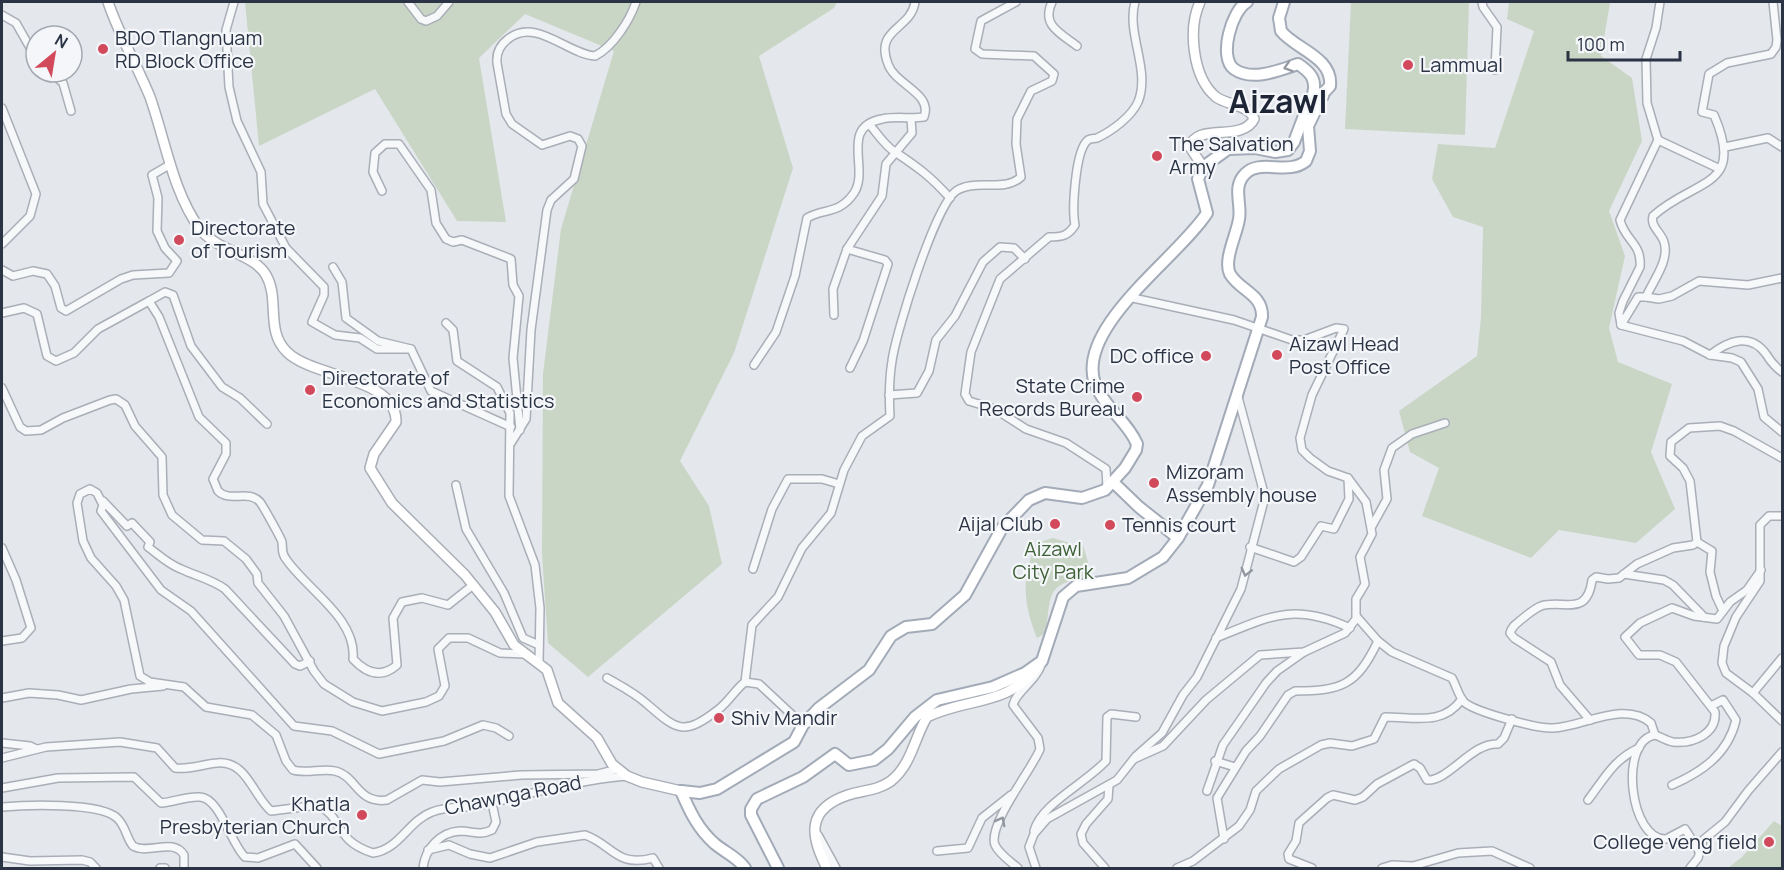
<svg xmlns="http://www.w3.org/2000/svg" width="1784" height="870" font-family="Manrope,sans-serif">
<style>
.green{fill:#c9d6c5}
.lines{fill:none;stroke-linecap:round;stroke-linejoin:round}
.street-casing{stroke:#a9aeb7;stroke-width:10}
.secondary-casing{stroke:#a9aeb7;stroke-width:12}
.primary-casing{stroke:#a3abb8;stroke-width:14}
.street{stroke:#f7f8fa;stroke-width:7}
.secondary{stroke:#fff;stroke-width:9}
.primary{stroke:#fff;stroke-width:10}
.oneway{stroke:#959aa2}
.oneway2{stroke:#9196a0}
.poi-dot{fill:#d1495b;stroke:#f4f6f9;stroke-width:2}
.labels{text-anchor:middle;stroke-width:4.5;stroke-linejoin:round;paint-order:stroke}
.poi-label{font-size:20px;fill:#2b3445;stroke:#f4f6f9;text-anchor:start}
.park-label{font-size:20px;fill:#3f6138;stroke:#f4f6f9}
.street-label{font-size:20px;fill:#2b3445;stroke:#f4f6f9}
.town-label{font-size:32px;font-weight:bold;fill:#1d2536;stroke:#f4f6f9}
</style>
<rect width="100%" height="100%" fill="#e4e7ec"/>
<g class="green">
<polygon points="245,2 837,2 834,8 759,56 793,168 734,353 680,461 709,506 722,564 588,677 548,643 542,554 543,374 561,229 614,51 525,14 479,58 506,222 457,221 375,89 259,146"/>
<polygon points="1351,2 1469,2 1465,135 1345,129"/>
<polygon points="1509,2 1610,3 1601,56 1632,78 1642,141 1609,211 1625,256 1609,328 1618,362 1672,384 1651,452 1675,509 1636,543 1559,530 1531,558 1422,516 1439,468 1410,452 1399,411 1477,356 1481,318 1483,227 1453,217 1432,179 1438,144 1495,148 1534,31 1507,19"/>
<path d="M1053 538 1076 545H1083L1092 576C1047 584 1051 590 1046 633L1037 638C1023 603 1021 576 1037 543Z"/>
<polygon points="1774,821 1782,826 1782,868 1728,868 1742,857"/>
</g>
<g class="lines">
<g class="street-casing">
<g id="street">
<polyline points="234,2 226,30 229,87 237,121 261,172 263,204 286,248 324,287 324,295 312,322 335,335 360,338 377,349 411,349"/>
<polyline points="408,2 421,19 426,21 437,16 449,2"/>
<path d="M1052 2C1041 25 1060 33 1077 46"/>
<polyline points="1482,2 1483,7 1497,27 1495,70"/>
<path d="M1660 2 1656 28 1646 59 1647 103 1658 140 1620 220C1625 241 1642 243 1640 267L1623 301 1619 313 1621 325 1683 341 1710 355 1732 358 1741 362 1758 389 1764 417 1782 432"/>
<polyline points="2,15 16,23 36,58"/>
<polyline points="51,72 63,83 71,111"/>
<polyline points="2,108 36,194 30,216 2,244"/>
<path d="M869 124C877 133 885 146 895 152 919 168 930 176 950 198"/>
<polyline points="1658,140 1720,169"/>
<polyline points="1725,147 1768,138 1782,147"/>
<polyline points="382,191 373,172 375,153 385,144 399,144 431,190 436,223 446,239 453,242 462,240 511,259 513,285 519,296 513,358 520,430"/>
<polyline points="847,249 885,260 888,264 863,341 850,368"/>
<polyline points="333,267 342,282 346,318 378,341 411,349 431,391 511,427"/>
<polyline points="2,270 13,276 33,271 47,274 55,286 61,308 66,311 121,279 133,275 169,273 177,261 165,248 157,231 158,198 152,175 171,164"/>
<polyline points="1646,297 1659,299 1672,296 1699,281 1748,285 1782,278"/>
<polyline points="1133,298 1234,320 1292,340 1304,340 1336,328 1344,329 1312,395 1300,438 1302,450 1310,458 1328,471 1348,478 1366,502 1372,534 1360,557 1365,584 1356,599 1356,619 1345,633 1304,652 1260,655 1206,700 1163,746 1134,759"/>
<polyline points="149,301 165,292 173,295 191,346 222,387 240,398 267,424"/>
<path d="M2 313 24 308 37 314 47 356 56 361 74 353 98 329 149 301 159 317 199 417 226 443V454L213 479 218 491C230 503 248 489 260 502 263 506 281 538 282 542 283 549 281 553 286 559 306 589 357 618 353 659 366 673 381 679 397 665L393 618 402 602 422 598 448 605 473 585"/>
<polyline points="834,315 833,289 847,249 882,196 886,164 912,133 911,119"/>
<polyline points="446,323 453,330 457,361 497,387 510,413 509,496 535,565 540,608 539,663"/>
<path d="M1621 325 1638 297H1646C1653 281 1670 260 1664 242 1661 232 1650 227 1653 216 1695 178 1746 189 1714 115L1702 112 1709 74 1727 63 1771 54 1776 47 1777 40 1773 2"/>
<path d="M1710 355C1728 341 1750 332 1766 354 1771 362 1775 367 1782 372"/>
<path d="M754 365 776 332 795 276 807 218C823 208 839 215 854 193 870 169 839 127 882 119 895 116 910 119 924 117 933 93 895 85 888 64 874 28 911 30 915 2"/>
<polyline points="2,388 20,427 26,431 41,430 63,418 110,400 116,399 125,405 135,426 162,457 163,495 172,515 202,540 224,541 246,559 257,574 258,583 284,616 314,671 324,684 353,702 382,711 426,702 439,696 445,686 438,649 449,638 468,638 500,653 524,654"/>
<polyline points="889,395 917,393 929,371 936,340 955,316 983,262 1000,247 1014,248 1025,259"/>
<path d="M511 443 526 419 531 330 547 210 551 200 574 179 582 146 578 139 570 136 542 145 512 124 506 114 497 63C496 52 500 45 508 39 536 17 567 54 595 56 613 47 630 20 636 2"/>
<polyline points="456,485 466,529 504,593 523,638 539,645"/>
<path d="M1107 488 1106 469 1066 443 1026 429 995 409 969 401 965 394 971 352 1000 279 1049 237C1062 237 1068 236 1075 225 1072 210 1075 150 1088 140 1091 138 1094 139 1097 138 1112 131 1131 117 1138 102 1151 70 1126 34 1135 2"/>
<path d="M103 501 127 526 132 523 150 542 148 547C159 555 168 564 181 569 196 576 211 579 225 589L295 664 300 666 310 661"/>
<polyline points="1782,516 1769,516 1760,525 1760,581 1736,617 1724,646 1722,663 1726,673 1753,693 1782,721"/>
<polyline points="1372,526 1387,499 1384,470 1392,448 1412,434 1445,423"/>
<polyline points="1697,542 1712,551 1710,572 1716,596 1723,611"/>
<polyline points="1250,547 1294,562 1301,557 1321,526 1334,529 1349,499 1348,478"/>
<polyline points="2,548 16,580 31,628 22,638 2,641"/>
<polyline points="753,569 772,509 788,479 822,479 839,484"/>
<polyline points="1624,574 1664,580 1673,585 1704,617"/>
<path d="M1357 617 1378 641 1392 652 1452 678C1456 685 1459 697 1464 702 1475 712 1538 729 1553 728 1583 727 1624 700 1651 723L1655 735"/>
<path d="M1216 638C1270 616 1294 602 1350 628"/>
<path d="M607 678C621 686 635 693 647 704 677 730 683 737 719 709 729 701 735 690 745 682L759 684 803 725"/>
<path d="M745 682 752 625 778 597 802 548 831 513 844 470 862 436 890 416C889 398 889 379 892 361 896 332 935 206 956 191 975 178 1004 193 1021 177L1016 144 1017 119 1031 91 1052 81 1054 74 1034 56 982 54 975 49 981 21 1016 2"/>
<polyline points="1753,693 1782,658"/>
<polyline points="2,698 29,693 58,695 81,700 131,689 163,686"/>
<path d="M1590 720 1560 685 1551 662 1514 638 1510 633C1512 626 1516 624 1522 619 1528 614 1534 609 1541 606 1563 599 1587 618 1592 580L1596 577 1608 579 1619 578 1637 564 1673 548 1693 545 1697 542 1690 481 1683 468 1670 456 1671 442 1689 428 1720 426 1734 431 1782 458"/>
<path d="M509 736 496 728 483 725 444 741 379 754 332 731 294 726 191 611 161 590 101 511 103 505 97 493 90 489 80 494 77 503 83 541 91 558 116 586 124 600 140 676 150 682 184 687 206 707 252 715 276 735 286 761 293 770C306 774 322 768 335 771 357 776 357 804 387 800L422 780 440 782 521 775 598 774 618 769"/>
<polyline points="2,743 30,746 36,749"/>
<path d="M2 758 46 747 120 742 157 748 175 768C189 770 204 764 217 763 247 760 253 796 271 811L318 805C344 818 333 840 373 853 400 849 408 821 432 812 449 805 465 809 482 805 530 794 578 780 627 776"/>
<polyline points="1215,761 1235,767"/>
<path d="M1672 785C1702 772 1728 754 1736 720L1723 700 1711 706"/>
<path d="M2 788 58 778 134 777 161 803C174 802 187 796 200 797 220 798 231 844 245 857L258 858 295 844 317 868"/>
<polyline points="1207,791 1223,745 1266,683 1277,671 1304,652"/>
<path d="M1588 800C1604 779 1614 759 1639 748"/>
<path d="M2 807C25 805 100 802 117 818 126 826 126 838 133 846 149 855 173 837 184 855V868"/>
<path d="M1034 831C1041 804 1086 783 1106 761L1107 717 1111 714 1136 717"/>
<polyline points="818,835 836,868"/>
<path d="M1224 839 1217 798 1246 751 1260 736 1288 695 1295 691C1342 691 1357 685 1378 641"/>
<path d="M428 850 449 845 470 854 490 858 537 842 585 835C612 844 616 868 653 858L659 868"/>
<polyline points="937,851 968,848 982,818 1011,795"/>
<path d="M1699 851 1685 829 1666 839C1630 841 1618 741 1655 735 1661 737 1667 741 1673 742 1693 744 1717 734 1715 712L1676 662 1660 655H1639L1625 637 1640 623 1672 608 1694 616 1717 619 1730 602 1747 590 1761 570"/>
<polyline points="2,857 30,861 82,860 90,862 96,868"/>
<polyline points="160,868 165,868"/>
<path d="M423 868C425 849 440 832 460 831 473 831 479 836 492 830L496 822 492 803"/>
<path d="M1018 868C1011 862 999 854 995 845 987 825 1033 768 1040 749L1038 738 1013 705C1016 691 1035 683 1042 663"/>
<polyline points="1036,868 1029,847 1034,834 1047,819 1117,780 1136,756 1162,733 1183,695 1197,677 1241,589 1265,497 1238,397"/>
<polyline points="1105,868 1083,843 1081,834 1086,824 1108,799 1109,785"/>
<path d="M1177 868 1193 861 1239 826 1250 810 1256 791 1279 769 1321 745 1330 743 1352 746 1374 739 1385 717C1415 717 1443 726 1462 699"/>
<path d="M1312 868 1289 859 1288 854 1296 841 1299 823 1327 798 1333 795 1355 800 1363 797 1377 784 1414 764 1420 768 1427 780C1448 782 1472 742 1498 744L1504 738 1512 719"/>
<polyline points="1382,868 1392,865 1413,866 1458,853 1492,851 1530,868"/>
<polyline points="1690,868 1698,858 1703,840 1725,822 1748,791 1782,752"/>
</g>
</g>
<g class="secondary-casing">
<g id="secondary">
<path d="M108 2C119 35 137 65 150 97 165 139 173 193 200 229 217 251 254 254 266 275 280 299 265 331 287 352 313 378 397 377 396 422L374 454 370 468 392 503 465 575 495 612 514 645 547 670 558 703 597 738 612 764 627 776 642 782 681 791"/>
<path d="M1200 2C1188 28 1192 77 1216 97 1227 105 1250 105 1254 119 1242 143 1196 122 1190 147L1203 167"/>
<path d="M827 868C810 836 806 809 848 795 863 790 877 791 891 781 912 764 914 738 927 717 967 697 1008 707 1038 666"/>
</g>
</g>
<g class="primary-casing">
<g id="primary">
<path d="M1247 2C1232 10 1218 57 1234 69 1252 82 1280 70 1298 64 1310 72 1317 79 1313 94L1323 96"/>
<polyline points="1114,483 1139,507 1178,538"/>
<path d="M681 791 700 793 717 789 794 742 803 725 819 708 869 670 891 636 906 627 932 624 965 595 1002 528 1029 500 1045 493 1082 498 1105 490 1125 468 1136 450 1137 444C1128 422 1104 407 1095 384 1075 327 1179 257 1207 213L1198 179 1203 167 1228 149 1255 148 1275 152 1288 150 1294 142 1305 113 1330 86C1333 57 1295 49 1281 31L1279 18 1284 2"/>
<path d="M681 791C690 812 698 829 715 844 726 853 737 857 745 868"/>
<path d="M778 868 751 815V809L757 799 803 777 835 754 849 765 874 760 888 749 915 717 937 700 993 687 1025 673 1042 661 1063 597 1076 586 1128 578 1163 557 1178 538 1208 485 1262 317C1263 294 1240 291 1230 274 1223 260 1237 234 1239 219 1242 204 1232 187 1245 174 1260 158 1288 176 1306 161L1310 151 1308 126 1320 101"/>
</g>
</g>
<use href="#street" class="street"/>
<use href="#secondary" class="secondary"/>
<use href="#primary" class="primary"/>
</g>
<defs><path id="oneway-chevron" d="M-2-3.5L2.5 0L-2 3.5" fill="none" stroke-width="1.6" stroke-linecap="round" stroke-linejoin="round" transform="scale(1.5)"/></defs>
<use class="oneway" href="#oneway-chevron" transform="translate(1288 67) rotate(162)"/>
<g class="oneway2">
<use href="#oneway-chevron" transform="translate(1246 572) rotate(104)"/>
<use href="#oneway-chevron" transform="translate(1001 821) rotate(-62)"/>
</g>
<g class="poi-dot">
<circle cx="103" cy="49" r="6"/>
<circle cx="1408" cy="65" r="6"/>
<circle cx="1157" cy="156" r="6"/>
<circle cx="179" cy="240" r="6"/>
<circle cx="1277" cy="355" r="6"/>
<circle cx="1206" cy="356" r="6"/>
<circle cx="310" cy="390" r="6"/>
<circle cx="1137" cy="397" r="6"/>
<circle cx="1154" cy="483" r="6"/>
<circle cx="1055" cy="524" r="6"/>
<circle cx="1110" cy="525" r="6"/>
<circle cx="719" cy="718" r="6"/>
<circle cx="362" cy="815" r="6"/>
<circle cx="1769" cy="842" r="6"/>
</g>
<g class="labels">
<g class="poi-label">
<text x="115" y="45">BDO Tlangnuam<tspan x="115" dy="23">RD Block Office</tspan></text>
<text x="1420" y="72">Lammual</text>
<text x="1169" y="151">The Salvation<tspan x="1169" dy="23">Army</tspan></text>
<text x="191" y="235">Directorate<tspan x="191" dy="23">of Tourism</tspan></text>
<text x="1289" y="351">Aizawl Head<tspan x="1289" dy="23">Post Office</tspan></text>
<text x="1194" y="363" text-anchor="end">DC office</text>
<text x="322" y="385">Directorate of<tspan x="322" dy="23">Economics and Statistics</tspan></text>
<text x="1125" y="393" text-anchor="end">State Crime<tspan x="1125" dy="23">Records Bureau</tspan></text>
<text x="1166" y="479">Mizoram<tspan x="1166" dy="23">Assembly house</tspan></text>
<text x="1043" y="531" text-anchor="end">Aijal Club</text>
<text x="1122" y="532">Tennis court</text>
<text x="731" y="725">Shiv Mandir</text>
<text x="350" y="811" text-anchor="end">Khatla<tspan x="350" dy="23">Presbyterian Church</tspan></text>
<text x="1757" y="849" text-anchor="end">College veng field</text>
</g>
<g class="park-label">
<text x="1053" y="556">Aizawl<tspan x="1053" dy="23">City Park</tspan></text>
</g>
<g class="street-label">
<text transform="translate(513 795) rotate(-11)" y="7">Chawnga Road</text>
</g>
<g class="town-label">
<text x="1278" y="113">Aizawl</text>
</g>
</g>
<rect width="1784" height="870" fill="none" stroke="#2b3445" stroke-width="6"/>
<g transform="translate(54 54) rotate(30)"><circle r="28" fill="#f4f6f9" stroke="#a4a8b1" stroke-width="1.5"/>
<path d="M0-4.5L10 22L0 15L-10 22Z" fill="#d1495b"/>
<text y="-9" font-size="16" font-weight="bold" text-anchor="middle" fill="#2b3445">N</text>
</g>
<path d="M1568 51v9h112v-9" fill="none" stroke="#2b3445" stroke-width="3"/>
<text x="1577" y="51" font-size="18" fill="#2b3445" stroke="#f4f6f9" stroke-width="4.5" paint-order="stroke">100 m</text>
</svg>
